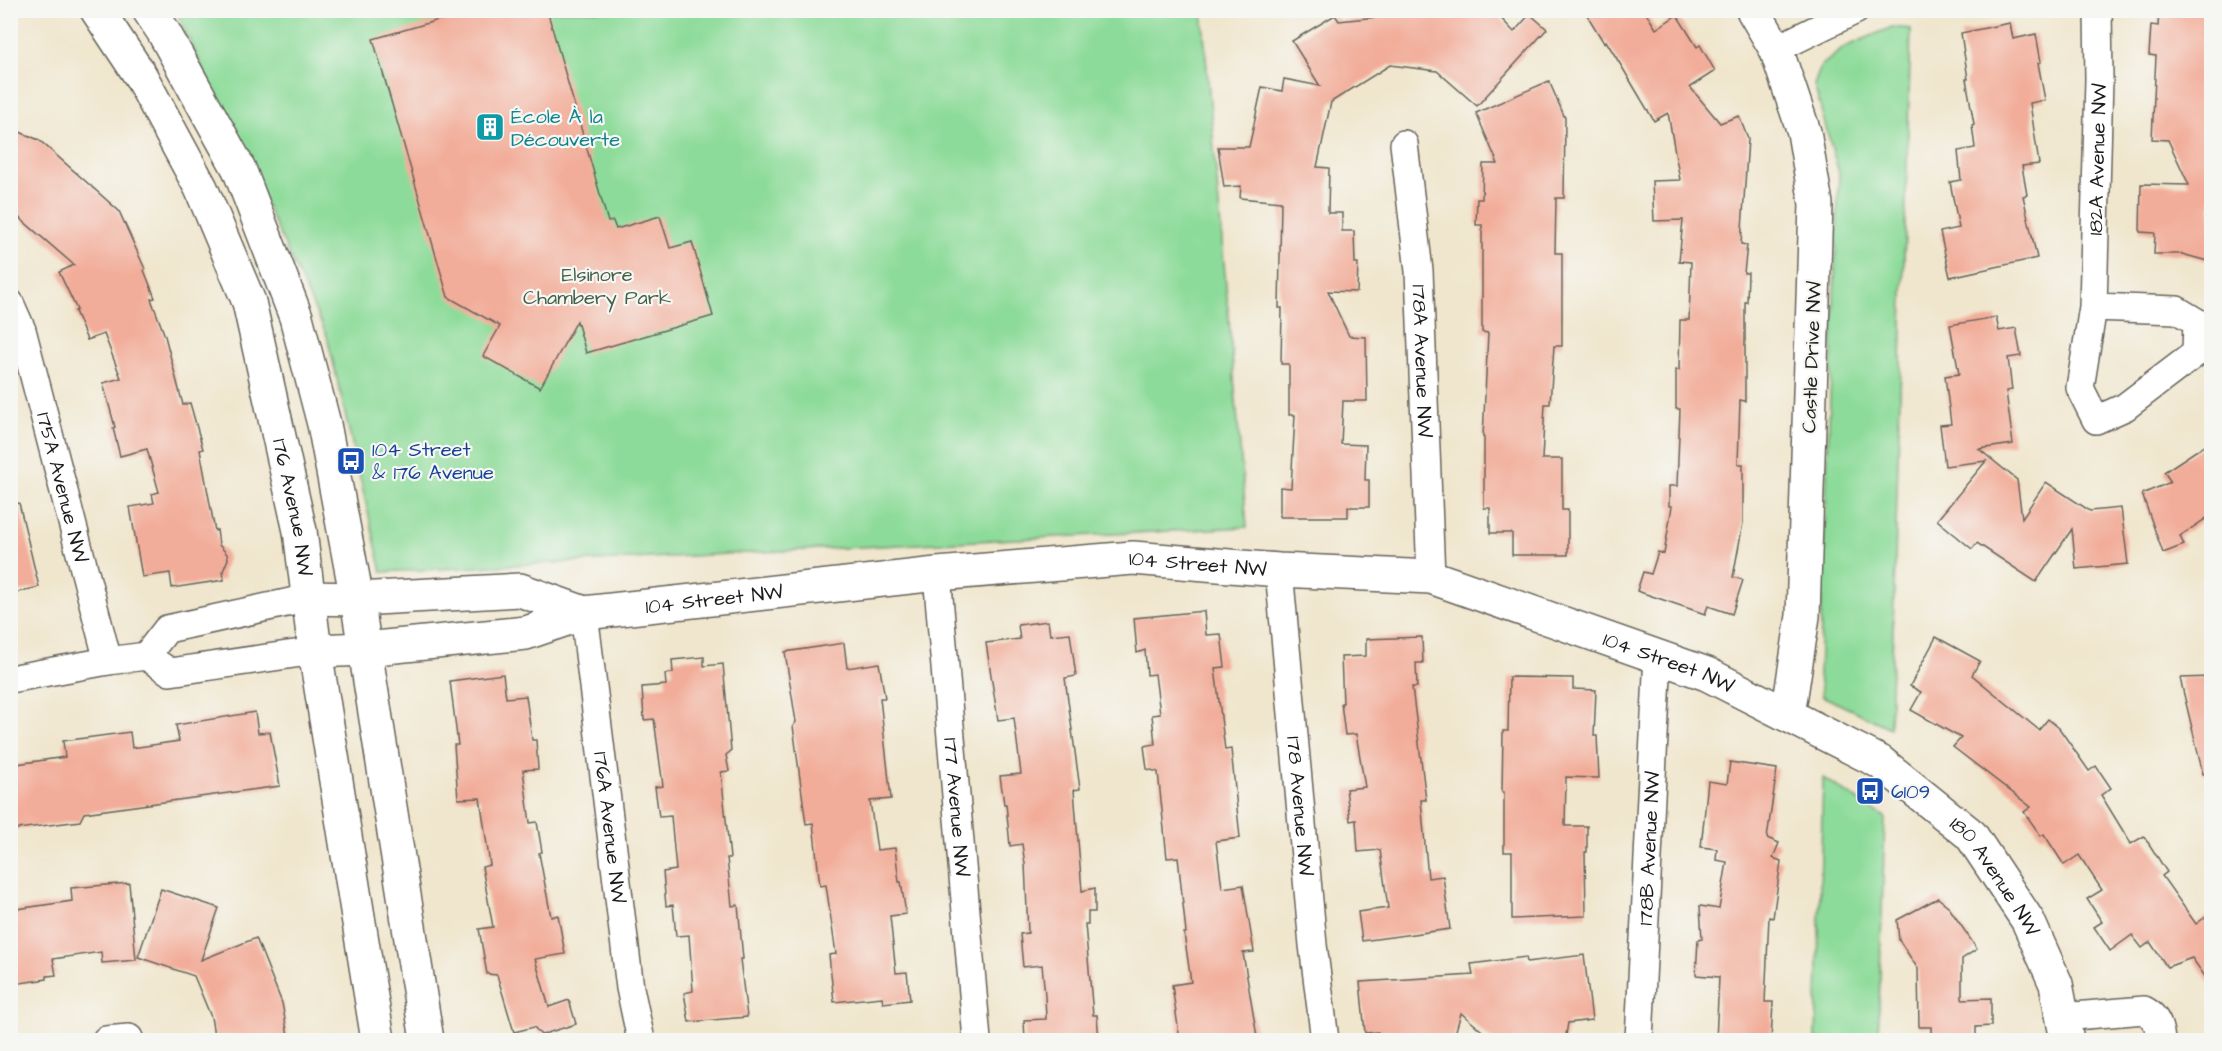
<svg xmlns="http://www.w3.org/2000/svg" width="2222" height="1051" font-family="'Architects Daughter',sans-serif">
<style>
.green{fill:#8ddb9a;stroke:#547c5b;stroke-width:1.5}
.building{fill:#f2ad9a}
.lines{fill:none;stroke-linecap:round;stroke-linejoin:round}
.minor-casing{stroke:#66635a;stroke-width:30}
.tertiary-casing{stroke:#66635a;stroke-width:36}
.minor{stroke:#fff;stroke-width:27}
.tertiary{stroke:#fff;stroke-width:33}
.labels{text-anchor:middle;stroke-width:4.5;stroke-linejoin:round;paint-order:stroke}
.culture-label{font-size:20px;fill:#0d838f;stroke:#f6f6f2;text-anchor:start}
.street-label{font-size:20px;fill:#1c1c1c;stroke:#f6f6f2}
.park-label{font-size:20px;fill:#445f48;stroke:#f6f6f2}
.transit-label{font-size:20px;fill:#164399;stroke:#f6f6f2;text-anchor:start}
</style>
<rect width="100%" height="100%" fill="#f6f6f2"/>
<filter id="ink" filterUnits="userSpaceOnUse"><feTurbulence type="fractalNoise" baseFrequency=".0167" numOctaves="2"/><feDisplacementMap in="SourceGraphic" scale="12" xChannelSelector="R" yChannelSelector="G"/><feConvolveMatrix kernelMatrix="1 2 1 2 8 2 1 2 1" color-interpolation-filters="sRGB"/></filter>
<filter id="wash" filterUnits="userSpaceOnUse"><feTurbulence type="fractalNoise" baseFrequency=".008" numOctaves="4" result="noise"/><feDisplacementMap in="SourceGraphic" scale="24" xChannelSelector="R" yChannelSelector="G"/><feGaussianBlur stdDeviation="1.35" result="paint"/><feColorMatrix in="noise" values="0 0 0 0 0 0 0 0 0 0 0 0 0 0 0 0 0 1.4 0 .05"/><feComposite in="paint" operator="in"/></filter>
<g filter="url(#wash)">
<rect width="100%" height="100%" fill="#f0e6cd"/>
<g class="green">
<polygon points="176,11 1202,11 1247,527 382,572 327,336"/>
<polygon points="1892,27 1911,29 1890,728 1822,696 1819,675 1839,173 1814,85 1821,66 1845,47"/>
<polygon points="1823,778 1885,817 1878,1040 1816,1040"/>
</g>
<g id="blocks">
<g class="building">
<polygon points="473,10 547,10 608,222 613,221 616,229 660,216 670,248 692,242 713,316 586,353 577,321 540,388 483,356 500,326 448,297 373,39"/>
<polygon points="1387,10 1493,10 1514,32 1530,14 1547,29 1477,106 1437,71 1390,65 1331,102 1317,167 1329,168 1328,213 1342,213 1342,231 1354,231 1355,263 1358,263 1357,292 1328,291 1349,336 1366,337 1367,401 1343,401 1341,444 1366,445 1365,480 1369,480 1369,507 1348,507 1348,517 1280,517 1280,487 1291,488 1295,415 1289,415 1289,364 1281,364 1282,308 1279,308 1281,202 1240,198 1241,186 1224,187 1218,147 1249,147 1262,87 1282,91 1284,79 1320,86 1292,41 1335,15 1339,21 1386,16"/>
<polygon points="1584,10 1644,10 1656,29 1677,15 1697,47 1700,45 1715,71 1690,87 1720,123 1739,116 1748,139 1741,244 1747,245 1744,273 1748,273 1747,302 1745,302 1745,401 1740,400 1738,464 1743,464 1743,523 1733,577 1743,580 1732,614 1708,606 1705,614 1637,591 1643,572 1651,574 1658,552 1664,554 1672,506 1669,506 1669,486 1677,486 1680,409 1676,409 1676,370 1679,370 1680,320 1689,320 1691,262 1679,261 1683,220 1654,221 1652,181 1680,180 1668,113 1654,121 1622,67 1606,41 1604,43"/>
<polygon points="2159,10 2211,10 2211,262 2182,254 2154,254 2155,233 2140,232 2141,184 2189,185 2168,140 2152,139 2156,56 2149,55 2151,25 2158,26"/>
<polygon points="2010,23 2013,39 2036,34 2041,62 2038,63 2045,100 2030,103 2039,164 2022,166 2027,195 2023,196 2037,258 1950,277 1940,232 1959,228 1950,182 1961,180 1958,151 1975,148 1972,125 1974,124 1966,79 1968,79 1961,33"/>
<polygon points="1549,81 1565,118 1564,198 1556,198 1555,253 1562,253 1562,346 1554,346 1550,404 1545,404 1542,459 1562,459 1562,510 1568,510 1568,555 1512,555 1512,533 1490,533 1490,508 1484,508 1484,437 1483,437 1488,333 1482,332 1482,225 1476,225 1477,199 1482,199 1483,164 1498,164 1476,113"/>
<polygon points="10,128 39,140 119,211 145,269 144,270 155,298 151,299 165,336 183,405 190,403 203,449 200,450 215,531 217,530 219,545 227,554 228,559 223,571 224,580 172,588 170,573 142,577 130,507 154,503 152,494 159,492 147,449 120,456 113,428 115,427 103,383 121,378 104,334 87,340 75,311 77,310 59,272 74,265 16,215 10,212"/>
<polygon points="1996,317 1999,331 2016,328 2021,356 2008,358 2012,390 2006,391 2013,444 1979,449 2017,480 2022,518 2046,482 2090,511 2121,508 2128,564 2076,569 2072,529 2036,582 1977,543 1972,549 1937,520 1986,461 1945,466 1940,425 1951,424 1945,376 1959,374 1950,325"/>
<polygon points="2211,441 2211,515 2180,536 2184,545 2163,553 2142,494 2171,482 2164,472"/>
<polygon points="19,503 39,587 10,594 10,504"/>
<polygon points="1204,611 1206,635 1221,634 1225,667 1215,668 1225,750 1231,749 1240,838 1216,841 1222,888 1243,885 1254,952 1243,953 1257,1037 1237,1041 1180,1041 1172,985 1191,982 1184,933 1186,933 1178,857 1167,858 1158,772 1147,769 1144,746 1155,744 1152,715 1160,714 1155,674 1147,675 1145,650 1137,653 1134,618"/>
<polygon points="1048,621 1050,635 1070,633 1076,676 1065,678 1080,789 1074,790 1082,891 1095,888 1095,912 1088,912 1088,924 1085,924 1093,1015 1097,1015 1099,1041 1025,1041 1024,1020 1046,1019 1045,995 1042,965 1023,967 1020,934 1028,933 1025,864 1022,844 1010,846 1006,804 1004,804 1000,776 1021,774 1014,718 998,720 986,643 1020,639 1018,625"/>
<polygon points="1422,637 1423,663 1416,663 1417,687 1412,687 1426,800 1421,800 1428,878 1443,876 1450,929 1362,941 1358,912 1388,908 1380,850 1358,852 1356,820 1350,821 1346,789 1365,787 1356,734 1345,735 1341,703 1343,703 1341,657 1366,656 1366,639"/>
<polygon points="1936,637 1980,661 1972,675 2039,730 2048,719 2059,728 2089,771 2096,766 2111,788 2101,795 2131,844 2144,836 2167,872 2162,876 2196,924 2211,913 2211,985 2192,958 2167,967 2150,942 2142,948 2132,935 2110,951 2094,927 2102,922 2087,899 2102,890 2079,855 2064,865 2044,834 2041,836 2024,812 2031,807 1953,747 1961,738 1911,710 1921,692 1910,686"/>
<polygon points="844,643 847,668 879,663 885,698 880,698 891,799 870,801 877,850 895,848 899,882 901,882 906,914 890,916 896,973 907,972 910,1000 883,1003 882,997 834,1002 829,955 836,954 826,885 820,886 813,823 806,824 793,726 796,722 785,652"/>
<polygon points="704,657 704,666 723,664 731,751 726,755 729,771 721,772 730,858 727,858 732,906 738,905 743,959 740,959 747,1017 689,1022 684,993 693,991 689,935 676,936 673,905 666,906 663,872 676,870 671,816 659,817 655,787 663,786 654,719 644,720 642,687 666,685 665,674 673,673 672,660"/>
<polygon points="503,674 506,698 526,696 532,740 536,740 538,769 523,770 530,823 537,822 542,852 539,853 551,917 558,915 565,954 535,959 549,1007 569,1000 576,1024 541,1035 534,1027 514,1032 497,975 487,974 479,929 493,927 482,867 490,865 480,798 458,799 454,745 458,745 450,681"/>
<polygon points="1509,677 1573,678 1573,689 1596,690 1594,736 1597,736 1599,778 1566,777 1565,826 1587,826 1587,852 1585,852 1586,916 1512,919 1512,852 1504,852 1504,792 1502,792 1503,731 1508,731"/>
<polygon points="2211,677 2211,773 2203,774 2180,678"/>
<polygon points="255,712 258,733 270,732 280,786 84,813 80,821 10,830 10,765 65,757 63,741 130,732 132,748 179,741 176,725"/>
<polygon points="1730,762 1777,769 1767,838 1779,843 1773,858 1781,861 1773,918 1769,917 1765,1002 1773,1002 1771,1041 1716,1041 1719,977 1696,975 1698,940 1702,939 1700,906 1719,909 1727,862 1716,860 1717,849 1701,847 1708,781 1727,784"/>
<polygon points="129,883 136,960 102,963 101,952 53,959 56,975 47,976 47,979 14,984 10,961 10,910 72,901 71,888"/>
<polygon points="161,889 219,908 201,960 256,938 282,1003 289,1041 215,1041 211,1017 194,976 138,957"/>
<polygon points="1938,898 1948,906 1977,949 1962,959 1962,999 1991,998 1991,1026 1976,1027 1976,1041 1931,1041 1931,1027 1919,1027 1918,969 1899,940 1897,920"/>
<polygon points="1584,955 1592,1020 1568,1023 1565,1041 1494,1041 1461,1013 1453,1041 1379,1041 1378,1032 1365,1033 1360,982 1473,975 1471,964 1526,957 1527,962"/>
</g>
</g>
</g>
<g filter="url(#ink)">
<use href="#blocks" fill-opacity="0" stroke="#66635a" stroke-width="1.5"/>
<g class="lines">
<g class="minor-casing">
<g id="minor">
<polyline points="1776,49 1856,10"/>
<path id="s1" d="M1404 144 1419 271 1431 577"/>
<path id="s2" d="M10 303 22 330 108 661"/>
<path id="s3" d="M2093 307 2177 310 2197 322 2196 353 2125 407 2096 420 2080 388 2093 307 2099 79 2098 10"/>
<path id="s4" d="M1279 570 1313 945 1325 1040"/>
<path id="s5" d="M937 574 977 1040"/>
<path id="s6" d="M584 613 630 988 641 1040"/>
<polyline points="146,656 167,629 309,598"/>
<polyline points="10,679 108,661 146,656 170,672 315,651"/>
<path d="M2063 1017 2144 1010C2156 1016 2160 1028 2161 1040"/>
<polyline points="106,1040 129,1038"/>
<path id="s7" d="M1639 1040 1658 655"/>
</g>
</g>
<g class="tertiary-casing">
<g id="tertiary">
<path id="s8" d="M97 10 140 75 201 188 249 302 300 531 315 651 378 1040"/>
<polyline points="149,10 163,31 239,169 296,317 324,424 357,599 427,1040"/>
<polyline points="1753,10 1776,49 1804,132 1816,204 1803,616 1788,715"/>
<polyline points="309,598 357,599 520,590 584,613"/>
<path id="s9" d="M315 651 365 649 526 633 584 613 937 574 1133 558 1279 570 1431 577 1707 674 1880 762 1971 835 2028 921 2056 984 2067 1040"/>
</g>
</g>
<use href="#minor" class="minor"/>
<use href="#tertiary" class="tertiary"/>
</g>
</g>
<defs>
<g id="building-square" transform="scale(1.5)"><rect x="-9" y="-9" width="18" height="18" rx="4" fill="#0f9aa8" stroke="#f6f6f2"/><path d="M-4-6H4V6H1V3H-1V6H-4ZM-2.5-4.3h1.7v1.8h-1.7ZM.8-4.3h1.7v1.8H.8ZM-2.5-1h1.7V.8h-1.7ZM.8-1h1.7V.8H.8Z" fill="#fff"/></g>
<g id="bus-square" transform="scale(1.5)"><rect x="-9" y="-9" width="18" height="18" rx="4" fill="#1a4fb4" stroke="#f6f6f2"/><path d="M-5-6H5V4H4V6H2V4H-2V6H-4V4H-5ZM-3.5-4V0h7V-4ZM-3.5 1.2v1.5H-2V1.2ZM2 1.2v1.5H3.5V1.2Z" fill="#fff"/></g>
</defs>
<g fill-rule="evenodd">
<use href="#building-square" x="490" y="127"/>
<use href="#bus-square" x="351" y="461"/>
<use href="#bus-square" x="1870" y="791"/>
</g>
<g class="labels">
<g class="culture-label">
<text x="511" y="123">École À la<tspan x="511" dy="23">Découverte</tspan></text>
</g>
<g class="street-label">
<text dy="7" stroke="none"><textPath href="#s3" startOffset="525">182A Avenue NW</textPath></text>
<text transform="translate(1811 357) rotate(-88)" y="7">Castle Drive NW</text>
<text dy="7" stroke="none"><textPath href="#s1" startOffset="218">178A Avenue NW</textPath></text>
<text dy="7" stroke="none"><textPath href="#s2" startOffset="192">175A Avenue NW</textPath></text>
<text dy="7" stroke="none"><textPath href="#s8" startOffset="540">176 Avenue NW</textPath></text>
<text dy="7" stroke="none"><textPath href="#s9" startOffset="890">104 Street NW</textPath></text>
<text dy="7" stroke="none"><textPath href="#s9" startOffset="404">104 Street NW</textPath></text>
<text dy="7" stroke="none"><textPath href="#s9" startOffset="1376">104 Street NW</textPath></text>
<text dy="7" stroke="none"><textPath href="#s4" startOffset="237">178 Avenue NW</textPath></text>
<text dy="7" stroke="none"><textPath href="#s5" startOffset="234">177 Avenue NW</textPath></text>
<text dy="7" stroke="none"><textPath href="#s6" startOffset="216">176A Avenue NW</textPath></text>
<text dy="7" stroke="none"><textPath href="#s7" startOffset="192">178B Avenue NW</textPath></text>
<text dy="7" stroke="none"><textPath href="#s9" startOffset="1774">180 Avenue NW</textPath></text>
</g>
<g class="park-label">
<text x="597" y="281">Elsinore<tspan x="597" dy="23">Chambery Park</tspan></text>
</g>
<g class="transit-label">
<text x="372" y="456">104 Street<tspan x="372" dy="23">&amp; 176 Avenue</tspan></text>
<text x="1891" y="798">6109</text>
</g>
</g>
<rect width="2222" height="1051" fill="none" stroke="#f6f6f2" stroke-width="36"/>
</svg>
